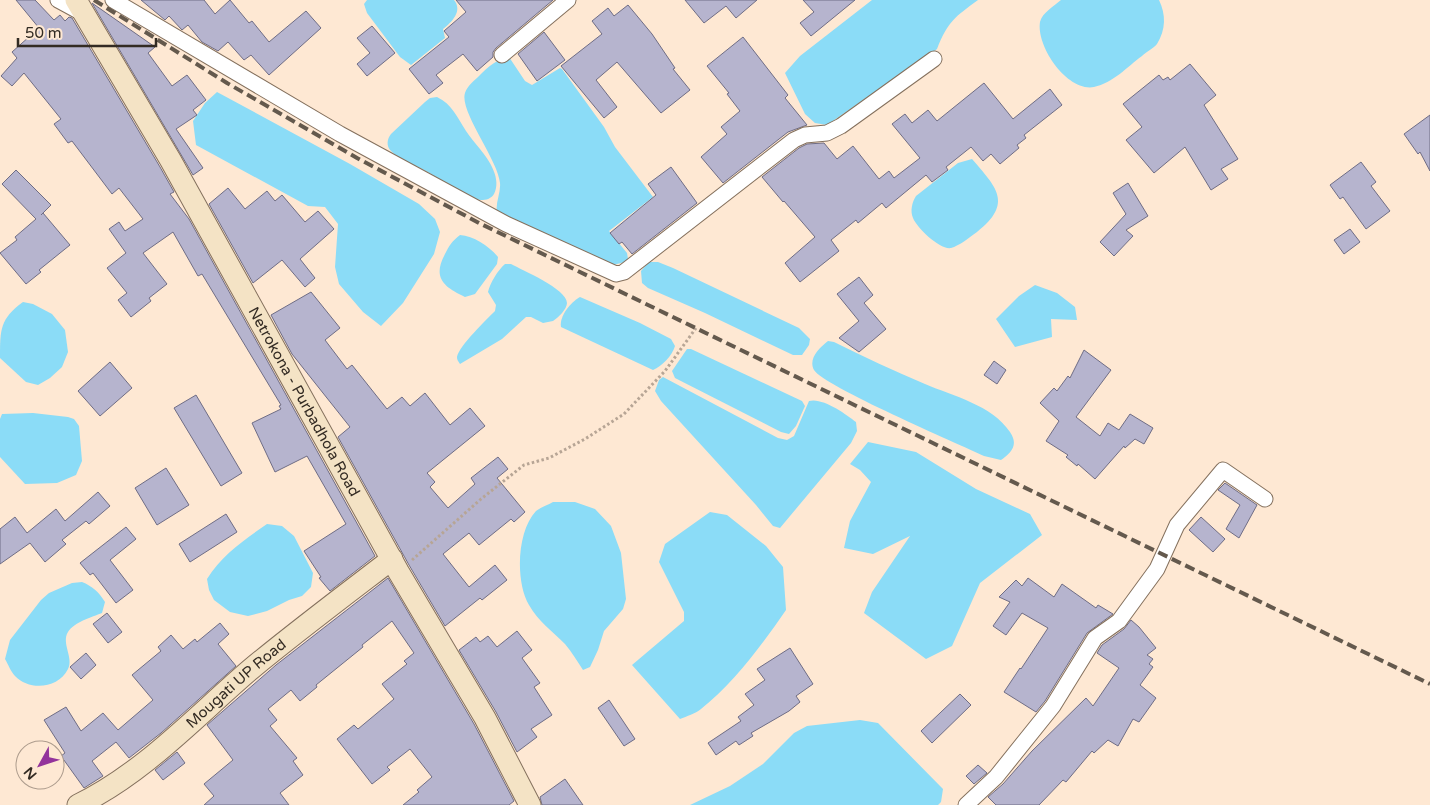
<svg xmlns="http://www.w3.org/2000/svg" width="1430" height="805" font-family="'Varela Round',sans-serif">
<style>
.water{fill:#8bdcf7}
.building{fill:#b6b4ce;stroke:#6f6d85}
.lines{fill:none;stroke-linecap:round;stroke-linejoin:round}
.street-casing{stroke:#84705d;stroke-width:17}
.secondary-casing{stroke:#84705d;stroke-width:23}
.path{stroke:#b7a595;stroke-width:3;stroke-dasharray:2.5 2.5;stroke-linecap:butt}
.street{stroke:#fff;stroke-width:15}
.secondary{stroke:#f4e3c5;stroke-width:21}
.rail{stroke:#64594d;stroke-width:4;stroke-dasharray:10 5;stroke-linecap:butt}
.labels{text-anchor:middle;stroke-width:4;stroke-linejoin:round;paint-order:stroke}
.street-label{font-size:15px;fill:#332b23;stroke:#fee8d3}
</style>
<rect width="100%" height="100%" fill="#fee8d3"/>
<g class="water">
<path d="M367 0H454C463 11 452 22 443 29L445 38 411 65 400 57 367 13 364 4Z"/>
<path d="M872 0H978C955 17 948 21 937 49L827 125 815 123 805 114 785 73 800 56Z"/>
<path d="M1061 0H1159C1166 15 1166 29 1157 44 1154 48 1146 52 1142 56 1127 67 1113 83 1094 87 1067 92 1036 46 1040 22 1042 13 1054 6 1061 0Z"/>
<path d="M509 57 525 81 532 85 560 68 562 69 604 127 615 147 653 197 609 231 627 253 628 259 625 262 613 265 497 213C495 203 501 193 500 183 498 160 459 111 465 93 467 86 475 80 480 75 488 67 497 59 509 57Z"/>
<polygon points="217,92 350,164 419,204 435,219 440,232 434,254 403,303 381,326 363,312 339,284 335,267 338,224 325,207 308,206 196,145 193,121 205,103"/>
<path d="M437 97C452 104 457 117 466 131 470 137 475 143 480 149 489 160 502 179 494 194 491 199 486 200 481 200 463 199 440 178 424 170 412 164 400 160 391 151 386 146 387 139 391 134L425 102 430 98Z"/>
<path d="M972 159C996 187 1014 203 977 232 970 237 959 246 951 248 940 250 917 228 913 218 910 211 912 202 916 196L958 163Z"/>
<path d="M460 235C474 236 489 246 498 257L497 264 475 294 465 297C444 287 432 278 445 254 449 246 452 241 460 235Z"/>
<polygon points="649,262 658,262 673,268 799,328 810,339 809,345 802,355 793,355 705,313 648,288 642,283 641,271"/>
<path d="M505 264H511C522 270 567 289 567 303 567 309 558 318 553 321L543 323 531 317H526L502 339 460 364C458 361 457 360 457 357 459 346 487 319 495 311L496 305 488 292C490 283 498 270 505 264Z"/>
<polygon points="1035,285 1057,293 1075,307 1077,320 1051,319 1052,337 1015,347 996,319 1019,296"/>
<path d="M580 297 640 323 671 339 675 346C672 356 662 366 653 370L561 327C559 316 571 302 580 297Z"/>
<path d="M23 302 33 304 52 314 65 330 68 352 62 367 50 378 38 385 26 382 0 358C0 329 0 319 23 302Z"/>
<path d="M828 341 834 342C864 357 894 371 925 384 953 396 992 405 1010 432 1019 445 1011 453 1001 460L984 456C959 444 823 386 814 370 808 359 819 348 828 341Z"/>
<polygon points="687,349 691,349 802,401 805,406 796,426 789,434 781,432 675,378 672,371"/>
<path d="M663 377 778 438 787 440 794 436 809 401C822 397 846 414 856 422L857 431 851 443 780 528 773 526 756 505 661 401 655 391 659 380Z"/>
<polygon points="33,413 68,417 74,419 79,426 82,461 76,475 57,483 25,484 0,457 0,419 2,414"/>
<polygon points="868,442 916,452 976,489 1030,514 1042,535 980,583 952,646 926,659 864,613 872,592 910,536 873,554 844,548 850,521 871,482 860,470 850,464"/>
<path d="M553 502H575L595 509 611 526 621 553 626 599 623 609 604 631 598 650 590 667 583 670C577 661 572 652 565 644 553 632 538 621 529 605 515 581 517 531 536 511 541 507 548 505 553 502Z"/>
<path d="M710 512 727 515 766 546 783 567 786 610C761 646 735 682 701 709 695 714 687 716 680 719L632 665 684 621V612L659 562 665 544Z"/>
<path d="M267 524 282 526 294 536 313 573 311 587 302 596 289 600 267 611 248 616 230 612 214 600 209 590 207 579C222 555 244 540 267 524Z"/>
<path d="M82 582C92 586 99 592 105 602L102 613C92 617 74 622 68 632 61 643 74 658 68 669 58 689 29 691 15 676 11 672 8 664 5 659L10 640 41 600 49 593 72 583Z"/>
<polygon points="860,720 878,723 943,789 941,802 938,805 690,805 730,786 763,764 794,733 807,726"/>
</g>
<g class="building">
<polygon points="16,0 35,0 54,20 60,15 65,21 69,17 72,18 160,167 174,192 170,194 189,219 375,556 330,591 319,578 321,577 304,551 346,524 307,456 275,472 252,423 281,409 279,406 281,405 202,274 198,276 173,232 143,253 167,284 149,298 151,301 131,317 118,300 127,293 107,268 126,253 109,229 119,222 125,231 143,219 119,188 112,194 72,141 68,143 54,124 61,119 24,73 12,86 1,76 17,58 12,52 39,28"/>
<polygon points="141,0 204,0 215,14 230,0 249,23 252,21 269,42 306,11 321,28 269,75 251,55 244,60 228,42 218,51 202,42 188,25 182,30 169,16 165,20"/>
<polygon points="456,0 553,0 496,48 493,52 493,57 477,71 463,54 436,75 443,83 429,94 409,69 449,37 444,31 466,12"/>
<polygon points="685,0 757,0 736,18 726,6 704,23"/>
<polygon points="803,0 855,0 811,36 800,23 814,12"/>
<polygon points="92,3 155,47 148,53 172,86 187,75 206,100 193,110 197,115 176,129 203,168 193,175"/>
<polygon points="628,5 652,34 675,68 673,69 690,90 661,113 617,62 596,80 617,107 604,118 561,66 602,34 592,21 608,8 614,16"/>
<polygon points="372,26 395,53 367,76 357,64 370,53 357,38"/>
<polygon points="544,32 565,60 537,81 518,54"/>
<polygon points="743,37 788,95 785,98 807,125 788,132 723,183 701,157 727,134 721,127 740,111 727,94 729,93 707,66"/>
<polygon points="1190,64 1216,95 1204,105 1238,159 1221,169 1228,179 1211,190 1185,147 1154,173 1126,140 1142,127 1123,104 1159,75 1163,80 1168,77 1170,80"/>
<polygon points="984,83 1013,119 1050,89 1062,105 1024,135 1026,138 1017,145 1019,148 1000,164 991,154 983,161 971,147 946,167 948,170 932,182 926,175 886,208 882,203 858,223 856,220 831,240 839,251 800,282 785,263 815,237 784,201 783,202 762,177 799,148 807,144 824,143 837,159 853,146 879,179 889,171 894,178 920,158 892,124 905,114 912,123 928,110 937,121"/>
<polygon points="1430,115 1430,171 1420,152 1418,154 1404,134"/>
<polygon points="1361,162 1376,182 1371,186 1390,211 1366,229 1343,197 1340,199 1330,185"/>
<polygon points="671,167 697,203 632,254 622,242 619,244 610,233 656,195 648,184"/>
<polygon points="16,170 51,205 41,215 43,213 70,245 39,270 41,272 26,284 0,253 17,240 15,237 36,219 2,184"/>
<polygon points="1128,183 1148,216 1126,230 1133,236 1114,256 1100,242 1126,214 1113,193"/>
<polygon points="228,188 245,209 267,191 275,201 282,195 305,222 318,211 334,229 300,259 315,278 305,287 282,260 253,283 209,204"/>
<polygon points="1350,229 1360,242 1344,254 1334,240"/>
<polygon points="859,277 873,295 864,303 886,329 859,352 839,338 859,321 837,294"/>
<polygon points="311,292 340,328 325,340 347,369 352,365 387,409 402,397 410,406 425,393 450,425 470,408 485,426 427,473 435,482 430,487 448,508 475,484 471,478 498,457 508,469 497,478 525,512 514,522 511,519 479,545 469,533 443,554 469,587 495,565 507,580 482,600 480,598 445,626 409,565 338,437 350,427 292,354 271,315"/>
<polygon points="1084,350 1111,370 1076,417 1100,436 1108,423 1119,430 1130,414 1153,428 1144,444 1135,439 1125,448 1124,446 1095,479 1078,464 1077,466 1066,457 1068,455 1046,441 1059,421 1040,403 1054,388 1057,391 1068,376 1070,378"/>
<polygon points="994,361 1006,370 997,384 984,375"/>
<polygon points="110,362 132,388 100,416 78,391"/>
<polygon points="196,395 242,473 221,486 174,408"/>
<polygon points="166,468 189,505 157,525 135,488"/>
<polygon points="1225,483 1257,505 1239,538 1226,529 1240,505 1218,490"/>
<polygon points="98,492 110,506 89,524 86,521 62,540 66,544 45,562 30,543 0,564 0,529 15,517 27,533 56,509 65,521"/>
<polygon points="226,514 237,532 190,562 179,544"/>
<polygon points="1201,517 1225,539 1213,552 1189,530"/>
<polygon points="126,527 136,539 110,560 133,590 116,603 93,573 90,575 80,563"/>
<polygon points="388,578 474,724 514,801 509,805 403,805 419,792 417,790 432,777 410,749 387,767 390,770 372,784 337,739 354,725 358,729 394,699 382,684 407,664 404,661 414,653 392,621 362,645 363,647 316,685 317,687 300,701 291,690 268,709 277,720 270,726 297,758 293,761 303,775 280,793 289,805 204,805 214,796 204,784 233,760 207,725 276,665"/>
<polygon points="1028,578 1054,597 1062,584 1096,608 1098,605 1113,614 1087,633 1045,701 1036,712 1004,692 1020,668 1021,669 1048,628 1022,613 1006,635 993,626 1010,602 999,597 1016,580 1022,586"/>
<polygon points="107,613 122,632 108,643 93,624"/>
<polygon points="1131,620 1139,627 1156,648 1147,655 1153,659 1149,664 1153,667 1140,685 1156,698 1139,722 1133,719 1118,746 1108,740 1094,753 1092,751 1066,782 1063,780 1039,805 996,805 988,797 1003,784 1032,751 1086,698 1093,706 1119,668 1097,653 1102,645 1124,629"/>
<polygon points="220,623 229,634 218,644 236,666 161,733 129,758 116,742 92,761 103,776 84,788 61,756 65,753 44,720 66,707 81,731 103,713 118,730 153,700 132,675 161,651 158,647 171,635 183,649 195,639 197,642"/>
<polygon points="517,631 532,650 522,658 540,683 534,687 552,715 531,729 537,737 517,752 496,712 459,650 476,637 480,642 488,636 497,647"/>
<polygon points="790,648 813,684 796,696 800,702 789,711 751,733 753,736 739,745 736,741 716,755 708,743 741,721 738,717 754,705 745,694 765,680 757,669"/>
<polygon points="86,653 96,665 81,679 70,667"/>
<polygon points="960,694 971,705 932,743 921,731"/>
<polygon points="609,700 635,739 624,746 598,708"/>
<polygon points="177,752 185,763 163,780 155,770"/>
<polygon points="978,765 987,773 974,784 966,776"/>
<polygon points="565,779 583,805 542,805 540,797"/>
</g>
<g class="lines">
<g class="street-casing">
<g id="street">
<polyline points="58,0 82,13"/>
<polyline points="113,0 340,134 506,224 616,274 624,272 794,140 805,135 827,133 841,126 934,59"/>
<polyline points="502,55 568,0"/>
<polyline points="966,805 996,777 1053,706 1095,638 1119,621 1157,569 1177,525 1223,470 1265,499"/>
</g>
</g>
<g class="secondary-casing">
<g id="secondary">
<path id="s1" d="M76 0 171 161 398 571 485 718 530 805"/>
<path id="s2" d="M78 805C144 773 196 716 251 669 297 631 345 595 392 559"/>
</g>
</g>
<polyline class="path" points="412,560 481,499 524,465 549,458 585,439 624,414 665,371 696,328"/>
<use href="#street" class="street"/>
<use href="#secondary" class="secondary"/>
<polyline class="rail" points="94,0 227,83 357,158 481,224 1430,684"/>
</g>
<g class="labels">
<g class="street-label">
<text dy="5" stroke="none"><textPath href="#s1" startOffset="462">Netrokona - Purbadhola Road</textPath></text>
<text dy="5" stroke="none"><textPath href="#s2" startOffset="200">Mougati UP Road</textPath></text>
</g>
</g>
<g transform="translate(40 765) rotate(230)"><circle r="24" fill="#fee8d3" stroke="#ad9c8d"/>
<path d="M0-4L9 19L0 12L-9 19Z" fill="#93339b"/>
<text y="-8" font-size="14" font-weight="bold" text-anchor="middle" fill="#332b23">N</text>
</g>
<path d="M18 38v8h138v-8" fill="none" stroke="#332b23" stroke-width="2.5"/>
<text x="25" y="38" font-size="15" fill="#332b23" stroke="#fee8d3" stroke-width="4" paint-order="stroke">50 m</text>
</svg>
